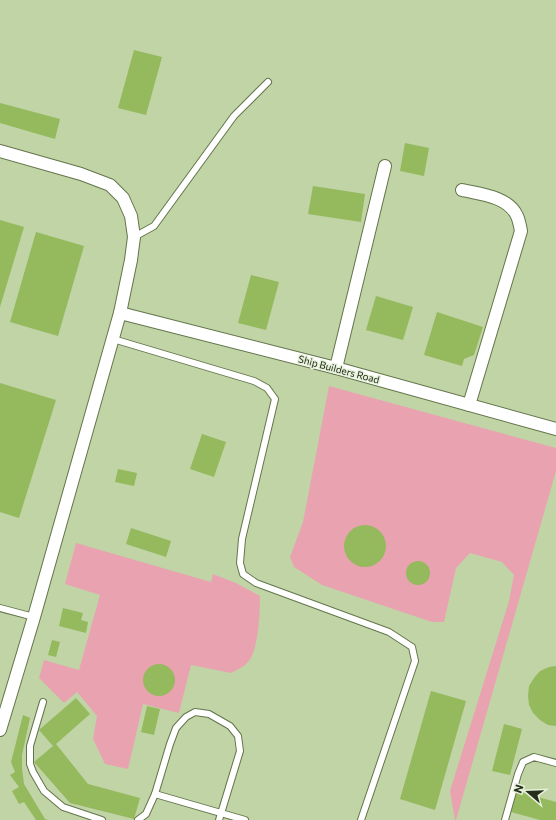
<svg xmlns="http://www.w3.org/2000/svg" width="556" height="820" font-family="Commissioner,sans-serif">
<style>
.green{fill:#e9a3b0}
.building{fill:#95b95d}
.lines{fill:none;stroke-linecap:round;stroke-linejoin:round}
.lane-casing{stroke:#64754b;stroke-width:8}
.street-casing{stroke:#64754b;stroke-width:14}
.lane{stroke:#fff;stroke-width:6}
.street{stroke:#fff;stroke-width:12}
.labels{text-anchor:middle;stroke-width:3;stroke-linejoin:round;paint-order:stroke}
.street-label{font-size:10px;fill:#252d1b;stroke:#e6f1d9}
</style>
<rect width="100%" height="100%" fill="#c0d4a6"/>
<g class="green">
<polygon points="329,386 556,448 556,471 456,820 455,820 450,791 509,601 514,575 502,562 470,553 456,568 444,622 432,622 322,585 294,567 290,557 303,522"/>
<path d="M76 543 211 582 213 574 236 583 260 596C260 611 259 652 247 663 243 668 236 670 231 673L191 665 179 713 143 704 128 769 105 764 93 739 97 716 77 692 64 703 39 678 44 660 79 670 100 595 65 584Z"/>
</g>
<g class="building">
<polygon points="134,50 162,57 146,115 118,108"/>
<polygon points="0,103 60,119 55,139 0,123"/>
<polygon points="405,143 429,148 424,176 400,171"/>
<polygon points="313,186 365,194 361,222 308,214"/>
<polygon points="0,220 24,227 0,307"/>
<polygon points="36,232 84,246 58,336 10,322"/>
<polygon points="251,275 279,282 266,330 238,323"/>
<polygon points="376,296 413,307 403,340 366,330"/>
<polygon points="437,312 483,327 474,355 464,359 462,366 424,355"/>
<polygon points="0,383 56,400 19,518 0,512"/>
<polygon points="202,434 226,442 214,477 190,469"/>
<polygon points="118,469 137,473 134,486 115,482"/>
<circle cx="365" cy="546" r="21"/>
<polygon points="131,528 171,541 166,557 126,544"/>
<circle cx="418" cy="573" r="12"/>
<polygon points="63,608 83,613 81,620 88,622 86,633 59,626"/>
<polygon points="52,640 60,642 56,657 48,655"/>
<circle cx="159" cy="680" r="16"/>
<polygon points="556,666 556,726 548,725 540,720 533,713 529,705 528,696 529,686 534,678 540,671 549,667"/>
<polygon points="431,691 466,701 435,810 400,799"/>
<polygon points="76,698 90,714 56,744 88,784 140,798 134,819 70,803 34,762 53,746 39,730"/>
<polygon points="147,706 160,709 154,735 141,732"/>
<polygon points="23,715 30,718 22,755 22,768 24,784 45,819 48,820 36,820 24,802 19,804 12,791 19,787 10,775 15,772 11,762"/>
<polygon points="504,724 522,729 510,775 492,771"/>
<polygon points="516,791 556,802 556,820 540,820 511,812"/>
</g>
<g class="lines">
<g class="lane-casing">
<g id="lane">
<polyline points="134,237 154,226 234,116 268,82"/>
<polyline points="113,339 254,381 267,388 275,399 242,539 240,563 243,574 256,583 389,632 412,647 415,661 361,820"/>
<polyline points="0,608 34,617"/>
<polyline points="43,702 30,746 30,764 33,772 44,791 63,807 102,820"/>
<polyline points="155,794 245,820"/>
<polyline points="138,820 146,814 155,794 170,744 176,728 186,717 195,712 209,714 230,726 238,736 240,751 219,820"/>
<polyline points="505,820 518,774 523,762 534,757 556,763"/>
</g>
</g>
<g class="street-casing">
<g id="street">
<polyline points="0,151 81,174 110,185 123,198 131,216 134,237 131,260 120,313 34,617 0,730"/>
<path d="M462 190C479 194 508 196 517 216 519 220 520 226 521 231L469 405"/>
<polyline points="120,313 336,368 556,429"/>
<polyline points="336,368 385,166"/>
</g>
</g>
<use href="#lane" class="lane"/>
<use href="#street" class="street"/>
</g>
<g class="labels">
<g class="street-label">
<text transform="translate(339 369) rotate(15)" y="4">Ship Builders Road</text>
</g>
</g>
<g transform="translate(528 792) rotate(289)" stroke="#e6f1d9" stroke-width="3" paint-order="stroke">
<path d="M0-3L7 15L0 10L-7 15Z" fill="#252d1b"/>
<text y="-6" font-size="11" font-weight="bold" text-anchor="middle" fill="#252d1b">N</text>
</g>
</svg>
